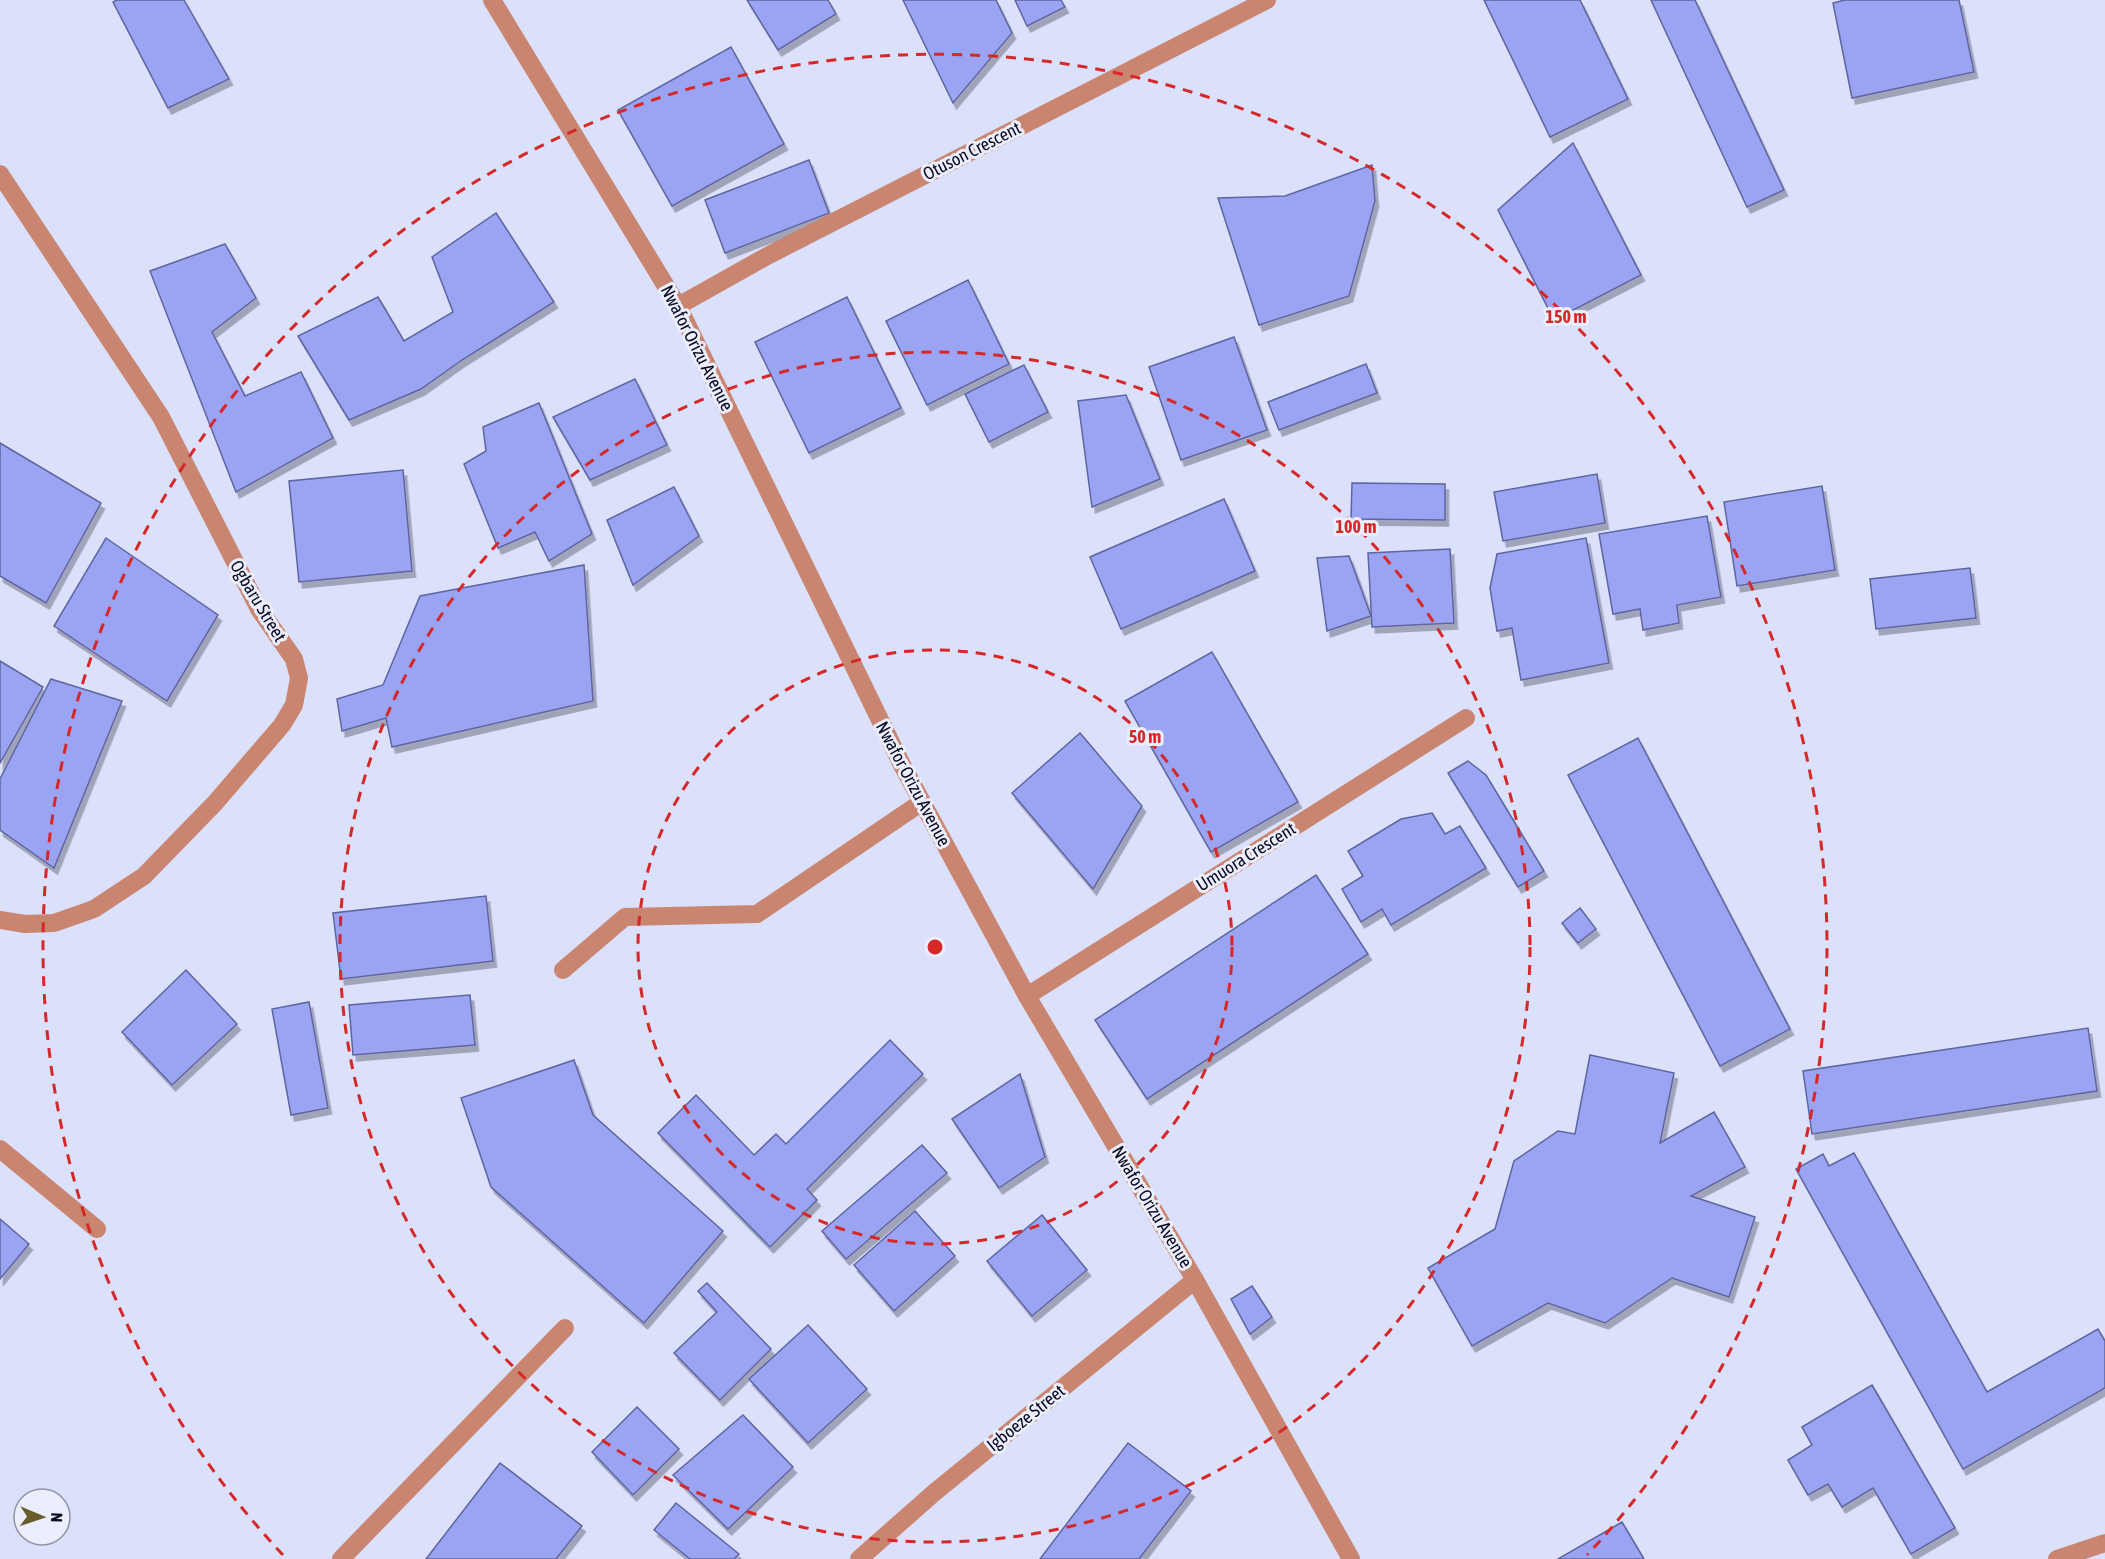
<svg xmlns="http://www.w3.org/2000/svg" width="2105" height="1559" font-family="'Asap Condensed',sans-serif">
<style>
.building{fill:#9aa4f2;stroke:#5e65a0;stroke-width:1.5;filter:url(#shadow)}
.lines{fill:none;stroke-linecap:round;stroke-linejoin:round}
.minor{stroke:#ca8570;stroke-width:18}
.ring{fill:none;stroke:#d62828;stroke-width:3;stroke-dasharray:10 8}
.labels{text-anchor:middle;stroke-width:6;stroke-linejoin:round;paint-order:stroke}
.street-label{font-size:18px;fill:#090a20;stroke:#ebeefc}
.centre{fill:#d62828;stroke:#ebeefc;stroke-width:3}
.ring-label{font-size:18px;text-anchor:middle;font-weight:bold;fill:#d62828;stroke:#ebeefc;stroke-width:6;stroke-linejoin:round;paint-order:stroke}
</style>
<defs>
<filter id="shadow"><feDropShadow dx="3.5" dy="6" stdDeviation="0" flood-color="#0004"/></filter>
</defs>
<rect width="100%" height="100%" fill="#dbe0fb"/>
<g class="building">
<polygon points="117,0 184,0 229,79 168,108 113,2"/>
<polygon points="747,0 828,0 836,14 778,50"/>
<polygon points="903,0 996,0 1012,33 953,103"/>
<polygon points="1015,0 1061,0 1065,7 1027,26"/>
<polygon points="1484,0 1580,0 1628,99 1550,137"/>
<polygon points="1651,0 1695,0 1784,190 1747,207"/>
<polygon points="1845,0 1959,0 1974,72 1852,98 1833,3"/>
<polygon points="731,47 784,144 672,206 618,110"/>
<polygon points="1573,143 1641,275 1554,320 1498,210"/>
<polygon points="809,160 829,213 725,253 705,200"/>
<polygon points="1372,165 1375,201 1349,296 1259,325 1218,198 1285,196"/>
<polygon points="496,213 554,302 462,360 421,389 349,420 298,336 378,297 404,341 453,312 432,257"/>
<polygon points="225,244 256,298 212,332 245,396 301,372 333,438 236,492 150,271"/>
<polygon points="968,280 1009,364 927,405 886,321"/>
<polygon points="847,297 901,408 809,453 755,342"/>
<polygon points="1234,337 1267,430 1181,460 1149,367"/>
<polygon points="1366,364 1377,393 1279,430 1268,402"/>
<polygon points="1024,365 1048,412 989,442 965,394"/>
<polygon points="635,379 667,445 590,480 553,417"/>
<polygon points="1126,395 1160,479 1092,507 1078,401"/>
<polygon points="539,403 592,534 549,561 535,532 498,548 464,464 486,451 483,427"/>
<polygon points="0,443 101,503 46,603 0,576"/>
<polygon points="403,470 412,571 299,582 289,481"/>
<polygon points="1597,474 1605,523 1503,541 1494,492"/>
<polygon points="1352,483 1445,484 1445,520 1351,519"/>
<polygon points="1822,486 1835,570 1737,586 1724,502"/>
<polygon points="674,487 699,536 633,585 607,520"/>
<polygon points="1224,499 1255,571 1121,629 1090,557"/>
<polygon points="1707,516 1721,597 1677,605 1679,623 1643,630 1640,609 1613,614 1599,534"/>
<polygon points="106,538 218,615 167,701 54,626"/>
<polygon points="1586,538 1609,663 1521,680 1512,628 1497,631 1490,588 1497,554"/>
<polygon points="1450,549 1454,623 1372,627 1368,553"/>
<polygon points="1349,556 1371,616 1327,631 1317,558"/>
<polygon points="584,565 593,701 392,747 386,718 342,731 337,699 383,685 420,596"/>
<polygon points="1970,568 1976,618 1876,629 1870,579"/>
<polygon points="1212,652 1298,802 1211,852 1125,701"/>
<polygon points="0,661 43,687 0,763"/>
<polygon points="51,679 122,701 54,868 0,830 0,779"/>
<polygon points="1080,733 1142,806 1093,889 1012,793"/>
<polygon points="1638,738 1790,1029 1720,1066 1568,775"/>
<polygon points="1468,761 1486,775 1544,871 1518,887 1448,773"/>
<polygon points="1432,813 1445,834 1460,826 1486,868 1391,925 1382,909 1361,922 1342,889 1363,876 1348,851 1401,819"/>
<polygon points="1316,875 1368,954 1147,1099 1095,1020"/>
<polygon points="486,896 493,961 341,979 333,913"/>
<polygon points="1580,908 1596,929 1578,943 1562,923"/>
<polygon points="186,970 237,1024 172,1085 122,1032"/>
<polygon points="470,995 475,1045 353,1055 349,1005"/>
<polygon points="309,1002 328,1108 291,1115 272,1009"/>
<polygon points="2088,1028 2097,1091 1812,1134 1803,1071"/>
<polygon points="890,1040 923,1074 807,1189 817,1200 770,1247 658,1133 696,1095 754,1155 776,1134 786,1144"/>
<polygon points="1590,1055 1674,1073 1660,1143 1714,1112 1745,1167 1691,1196 1755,1217 1729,1297 1672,1278 1605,1323 1548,1303 1472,1346 1428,1268 1495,1229 1514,1161 1558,1131 1575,1134"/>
<polygon points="574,1060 593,1115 723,1231 644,1323 491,1187 461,1098"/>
<polygon points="1020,1074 1045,1157 999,1188 952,1119"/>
<polygon points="922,1145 947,1173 846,1259 822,1231"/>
<polygon points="1854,1153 1987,1392 2098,1329 2105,1341 2105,1388 1963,1469 1796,1169 1823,1154 1829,1166"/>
<polygon points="915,1211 955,1256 894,1311 854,1265"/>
<polygon points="1042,1215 1087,1270 1032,1316 987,1261"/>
<polygon points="0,1219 29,1244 0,1279"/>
<polygon points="707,1283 771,1349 720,1400 674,1353 717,1312 698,1291"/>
<polygon points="1252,1286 1272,1317 1250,1334 1231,1299"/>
<polygon points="808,1325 867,1389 808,1443 749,1379"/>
<polygon points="1872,1385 1955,1528 1911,1554 1873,1488 1842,1507 1828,1484 1808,1495 1788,1460 1812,1445 1802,1427"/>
<polygon points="637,1407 679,1449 633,1495 592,1452"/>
<polygon points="743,1415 793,1467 728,1529 673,1475"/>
<polygon points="1128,1443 1191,1491 1139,1559 1040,1559"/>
<polygon points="500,1463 582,1526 556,1559 426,1559"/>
<polygon points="676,1503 739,1554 734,1559 690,1559 654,1530"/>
<polygon points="1622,1522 1644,1559 1558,1559"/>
</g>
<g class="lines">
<g class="minor">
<polyline points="492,0 678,306 902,765 1027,996 1195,1280 1351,1559"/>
<polyline points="0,174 161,417 259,609 294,659 299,678 294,705 282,725 215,803 144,876 94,909 54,923 25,924 0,920"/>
<polyline points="678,306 769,255 1267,0"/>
<polyline points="563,970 625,917 757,914 922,802"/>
<polyline points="1027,996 1466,718"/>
<polyline points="0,1149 97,1229"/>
<polyline points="341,1559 565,1328"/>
<polyline points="859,1559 935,1492 1195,1280"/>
<polyline points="2057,1559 2105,1543"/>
</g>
</g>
<g class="ring">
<circle cx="935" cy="947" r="297"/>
<circle cx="935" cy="947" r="595"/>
<path d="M283 1555A892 892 0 1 1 1587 1555"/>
</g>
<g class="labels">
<g class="street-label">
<text transform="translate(972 151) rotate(-27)" y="6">Otuson Crescent</text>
<text transform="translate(697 348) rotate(63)" y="6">Nwafor Orizu Avenue</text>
<text transform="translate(258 601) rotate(59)" y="6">Ogbaru Street</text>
<text transform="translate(913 784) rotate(62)" y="6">Nwafor Orizu Avenue</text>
<text transform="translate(1246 857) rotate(-32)" y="6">Umuora Crescent</text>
<text transform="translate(1152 1207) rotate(59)" y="6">Nwafor Orizu Avenue</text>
<text transform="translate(1026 1418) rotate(-39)" y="6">Igboeze Street</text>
</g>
</g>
<circle cx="935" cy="947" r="9" class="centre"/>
<g class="ring-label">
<text x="1566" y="323">150 m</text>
<text x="1356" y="533">100 m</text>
<text x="1145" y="743">50 m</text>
</g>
<g transform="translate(42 1517) rotate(92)"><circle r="28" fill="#ebeefc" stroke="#9193a4" stroke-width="1.5"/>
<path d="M0-4.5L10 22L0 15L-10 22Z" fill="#695e2b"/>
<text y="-9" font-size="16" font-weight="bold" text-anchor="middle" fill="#090a20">N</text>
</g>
</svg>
